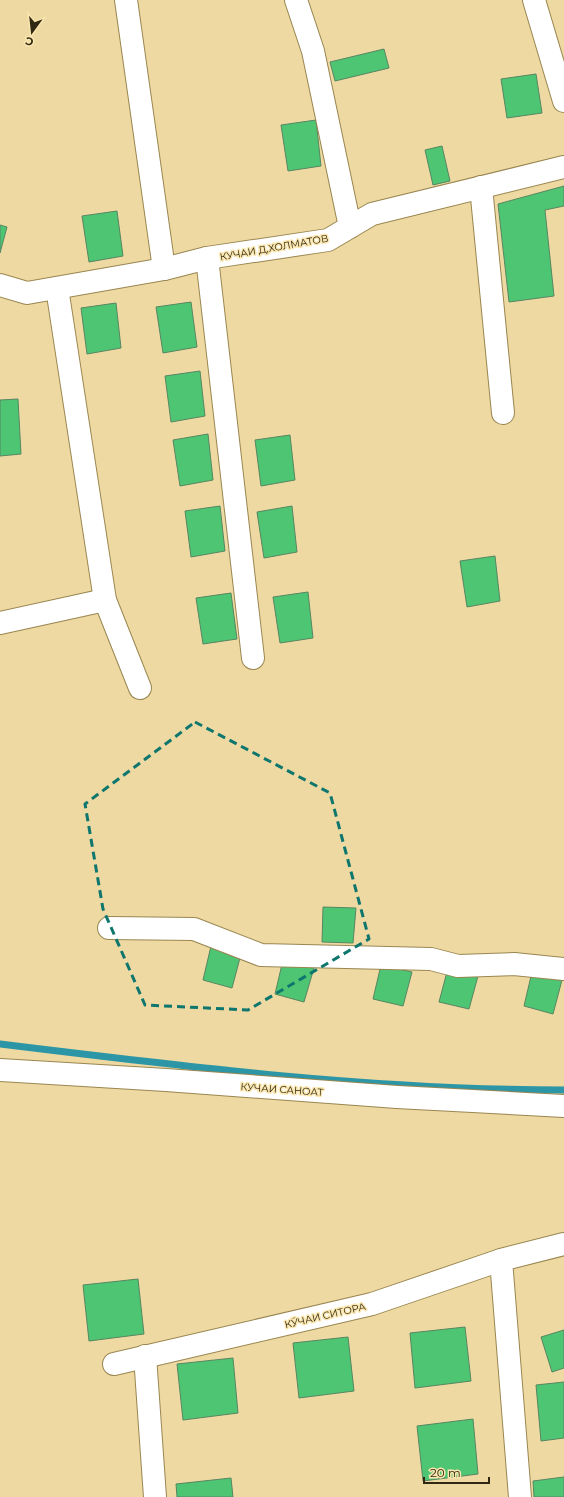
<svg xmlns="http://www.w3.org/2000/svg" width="564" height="1497" font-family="Montserrat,sans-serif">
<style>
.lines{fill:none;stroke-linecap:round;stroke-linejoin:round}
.stream{stroke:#2c96a7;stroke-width:7}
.building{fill:#4ec573;stroke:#578662}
.minor-casing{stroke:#998651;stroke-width:24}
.minor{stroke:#fff;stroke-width:22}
.marked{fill:none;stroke:#0f766e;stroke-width:3;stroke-dasharray:8 5;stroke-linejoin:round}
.labels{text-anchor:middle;stroke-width:3;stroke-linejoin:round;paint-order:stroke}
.street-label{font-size:10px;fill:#302812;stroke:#fae6ae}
</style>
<rect width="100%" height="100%" fill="#edd9a1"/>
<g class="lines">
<path class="stream" d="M0 1044C187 1067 375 1090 564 1090"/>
</g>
<g class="building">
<polygon points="384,49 389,68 335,81 330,62"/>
<polygon points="536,74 542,113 507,118 501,79"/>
<polygon points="316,120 321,166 288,171 281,125"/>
<polygon points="442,146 450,181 433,185 425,150"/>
<polygon points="564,186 564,206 545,210 554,296 509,302 498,204"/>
<polygon points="117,211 123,256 89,262 82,216"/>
<polygon points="0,225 7,227 0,253"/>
<polygon points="191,302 197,347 163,353 156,307"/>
<polygon points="116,303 121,348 87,354 81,308"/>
<polygon points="200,371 205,416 171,422 165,376"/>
<polygon points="18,399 21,454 0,456 0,400"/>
<polygon points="208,434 213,480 180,486 173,440"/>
<polygon points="290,435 295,480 261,486 255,440"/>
<polygon points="220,506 225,551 191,557 185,511"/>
<polygon points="292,506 297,552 264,558 257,512"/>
<polygon points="495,556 500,601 467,607 460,561"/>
<polygon points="308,592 313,638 280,643 273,597"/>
<polygon points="231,593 237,639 203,644 196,598"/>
<polygon points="323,907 356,908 353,943 322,942"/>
<polygon points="211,946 241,954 232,988 203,980"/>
<polygon points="283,960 314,968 304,1002 275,994"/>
<polygon points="381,965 412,972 403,1006 373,999"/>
<polygon points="448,968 478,976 469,1009 439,1002"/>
<polygon points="532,972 562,980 553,1014 524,1006"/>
<polygon points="138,1279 144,1334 89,1341 83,1285"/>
<polygon points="465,1327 471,1381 415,1388 410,1333"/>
<polygon points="564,1330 564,1368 552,1372 541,1337"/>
<polygon points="348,1337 354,1391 299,1398 293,1343"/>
<polygon points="233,1358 238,1413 183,1420 177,1364"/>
<polygon points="564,1382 564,1438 541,1441 536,1385"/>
<polygon points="473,1419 478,1474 423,1481 417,1426"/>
<polygon points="564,1477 564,1497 534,1497 533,1481"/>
<polygon points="231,1478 233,1497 177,1497 176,1484"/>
</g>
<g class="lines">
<g class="minor-casing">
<g id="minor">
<polyline points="126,0 164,269"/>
<polyline points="296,0 313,51 350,227"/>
<polyline points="534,0 564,101"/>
<polyline points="481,187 503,413"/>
<polyline points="207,258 253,658"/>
<polyline points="0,285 27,293 164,269 207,258 328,240 372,214 564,167"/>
<polyline points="57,288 105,600 140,688"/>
<polyline points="0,623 105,600"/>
<polyline points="109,928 194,929 261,955 431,959 458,966 514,964 564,969"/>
<polyline points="0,1070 166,1080 397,1097 564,1106"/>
<polyline points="145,1356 155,1497"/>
<polyline points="114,1364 372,1304 501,1260"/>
<polyline points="520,1497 501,1260 564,1244"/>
</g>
</g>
<use href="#minor" class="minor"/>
</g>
<path class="marked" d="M195 722 330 793 369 939 248 1010 145 1005 103 909 85 804Z"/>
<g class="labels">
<g class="street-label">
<text transform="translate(274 247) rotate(-10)" y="4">КУЧАИ Д,ХОЛМАТОВ</text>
<text transform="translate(282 1089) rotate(4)" y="4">КУЧАИ САНОАТ</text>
<text transform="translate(325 1315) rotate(-13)" y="4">КӮЧАИ СИТОРА</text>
</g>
</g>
<g transform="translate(32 32) rotate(195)" stroke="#fae6ae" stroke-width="3" paint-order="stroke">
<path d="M0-3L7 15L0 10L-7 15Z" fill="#302812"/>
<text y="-6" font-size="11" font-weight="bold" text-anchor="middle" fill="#302812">С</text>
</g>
<path d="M424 1477v6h65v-6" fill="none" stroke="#302812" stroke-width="2"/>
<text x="430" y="1477" font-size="12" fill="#302812" stroke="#fae6ae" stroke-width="3" paint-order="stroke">20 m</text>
</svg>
